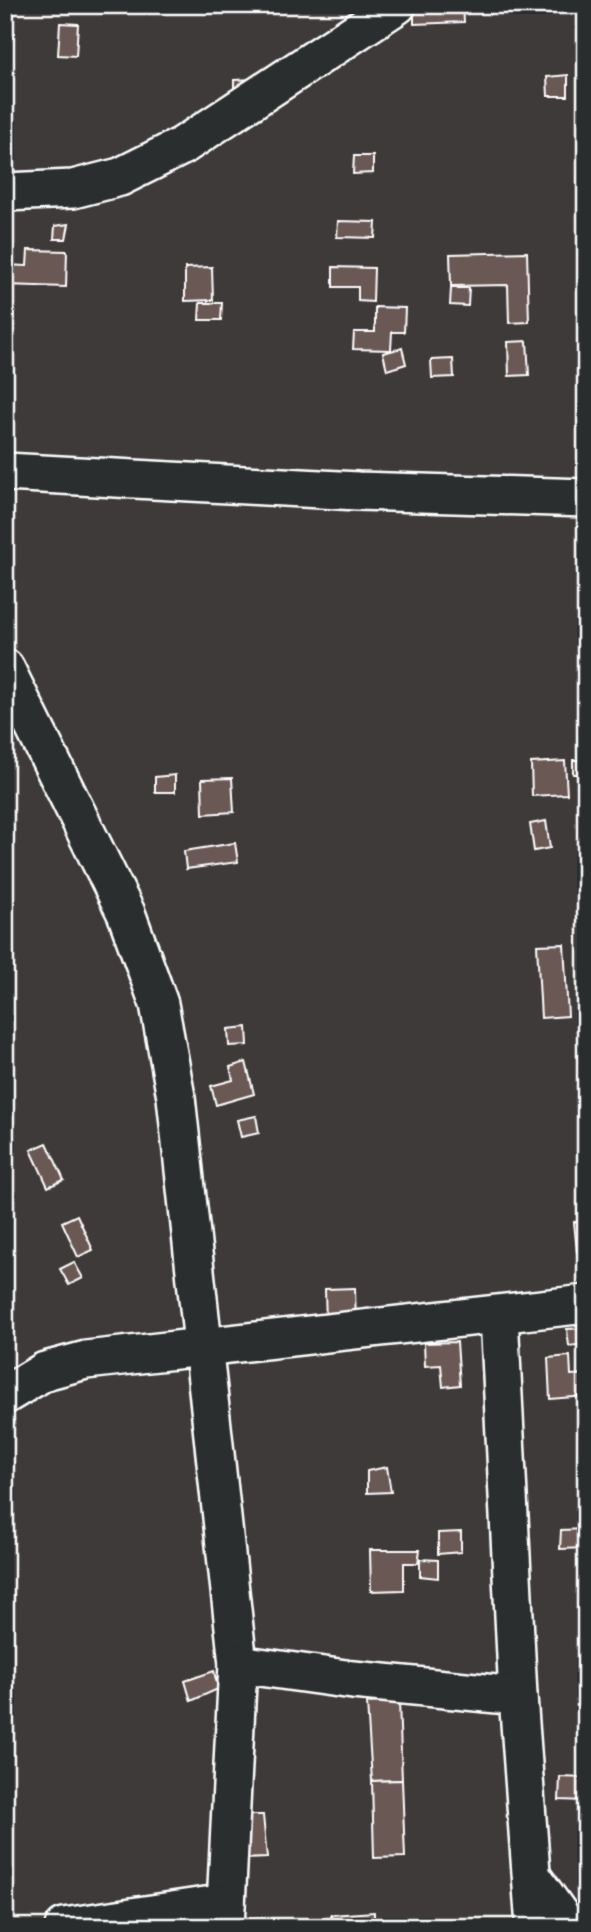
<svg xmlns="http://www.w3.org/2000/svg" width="591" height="1932" font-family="Sriracha,sans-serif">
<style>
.building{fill:#6b5954;stroke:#fff;stroke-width:2}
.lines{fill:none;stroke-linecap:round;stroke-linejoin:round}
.minor-casing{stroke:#fff;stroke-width:42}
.minor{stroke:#2a2d2e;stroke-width:37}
</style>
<rect width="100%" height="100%" fill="#3e3a39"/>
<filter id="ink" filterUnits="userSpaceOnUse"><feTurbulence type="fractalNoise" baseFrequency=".0143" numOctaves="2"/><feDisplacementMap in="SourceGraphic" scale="14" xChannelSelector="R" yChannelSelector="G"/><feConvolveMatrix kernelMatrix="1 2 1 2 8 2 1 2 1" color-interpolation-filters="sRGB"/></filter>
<g filter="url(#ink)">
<g class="building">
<polygon points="414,5 463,5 464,22 414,24"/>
<polygon points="60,23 78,24 76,56 58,55"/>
<polygon points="568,75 568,96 548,96 547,77"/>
<polygon points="257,79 234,96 234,80"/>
<polygon points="354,156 373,156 373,173 353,174"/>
<polygon points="338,221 376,222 375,238 337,237"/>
<polygon points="69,224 66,239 54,239 55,226"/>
<polygon points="28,250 67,251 66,287 5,285 5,265 27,266"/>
<polygon points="527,252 529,322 509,323 508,285 451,286 450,254"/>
<polygon points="212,267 213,300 185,301 185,268"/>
<polygon points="333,267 374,268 373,302 358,301 358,287 333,287"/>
<polygon points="451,288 469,288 468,306 450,305"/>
<polygon points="200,303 222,303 221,320 199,320"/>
<polygon points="375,307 405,308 404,332 392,332 391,350 353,349 354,332 375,332"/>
<polygon points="527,341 529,375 509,376 508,342"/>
<polygon points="402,348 406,364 387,370 383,353"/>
<polygon points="453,359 454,377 432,378 431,360"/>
<rect x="573" y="760" width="13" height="14"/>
<polygon points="565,761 567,794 532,796 531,763"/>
<polygon points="175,775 175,792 155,792 155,777"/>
<polygon points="232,778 234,812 203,814 202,779"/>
<polygon points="546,821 550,848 534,851 530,824"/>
<polygon points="235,843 238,862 186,869 184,851"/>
<polygon points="564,944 568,1016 541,1018 537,945"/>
<polygon points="247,1027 248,1045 229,1046 228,1029"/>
<polygon points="246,1062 254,1094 216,1105 211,1086 233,1080 230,1067"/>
<polygon points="256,1116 259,1133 241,1137 237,1120"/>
<polygon points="47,1143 64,1180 48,1187 31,1150"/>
<polygon points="77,1215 93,1250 78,1257 62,1222"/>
<polygon points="586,1221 586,1252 577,1252 574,1222"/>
<polygon points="74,1262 83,1278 69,1285 60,1269"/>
<polygon points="355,1288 356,1324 326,1325 325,1289"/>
<polygon points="585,1328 586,1344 569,1346 567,1329"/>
<polygon points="457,1342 460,1385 443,1387 441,1365 425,1366 424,1343"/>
<polygon points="570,1356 571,1375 586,1374 586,1396 550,1399 548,1358"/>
<polygon points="387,1467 391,1492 367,1493 367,1471"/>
<polygon points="586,1529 586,1548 560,1549 561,1530"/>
<polygon points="461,1532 461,1552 438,1554 438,1533"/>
<polygon points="370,1550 420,1550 418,1563 404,1563 404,1590 371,1591"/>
<polygon points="420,1559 438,1560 438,1578 420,1576"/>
<polygon points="214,1671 218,1689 191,1701 185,1681"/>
<polygon points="399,1701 402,1780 372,1781 367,1703"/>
<polygon points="560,1777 586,1778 586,1801 559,1800"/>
<polygon points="402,1780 405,1857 374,1858 372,1781"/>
<polygon points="239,1815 263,1815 267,1858 243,1859"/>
<polygon points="374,1912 374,1927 327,1927 332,1921 331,1915"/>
</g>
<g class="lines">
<g class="minor-casing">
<g id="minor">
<polyline points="5,192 73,189 120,177 182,146 397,5"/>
<polyline points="5,472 358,491 586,498"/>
<polyline points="5,668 126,913 159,1004 176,1097 238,1664 225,1927"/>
<polyline points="499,1315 518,1696"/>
<polyline points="5,1395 45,1371 86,1360 586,1304"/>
<polyline points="238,1664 353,1680 518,1696 535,1927"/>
<polyline points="533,1878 568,1927"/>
<polyline points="64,1927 226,1903"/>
</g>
</g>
<use href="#minor" class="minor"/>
</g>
</g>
<rect width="591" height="1932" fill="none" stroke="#2a2d2e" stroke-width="28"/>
<rect x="14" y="14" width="563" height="1904" fill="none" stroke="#fff" stroke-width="2.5" filter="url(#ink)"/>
</svg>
